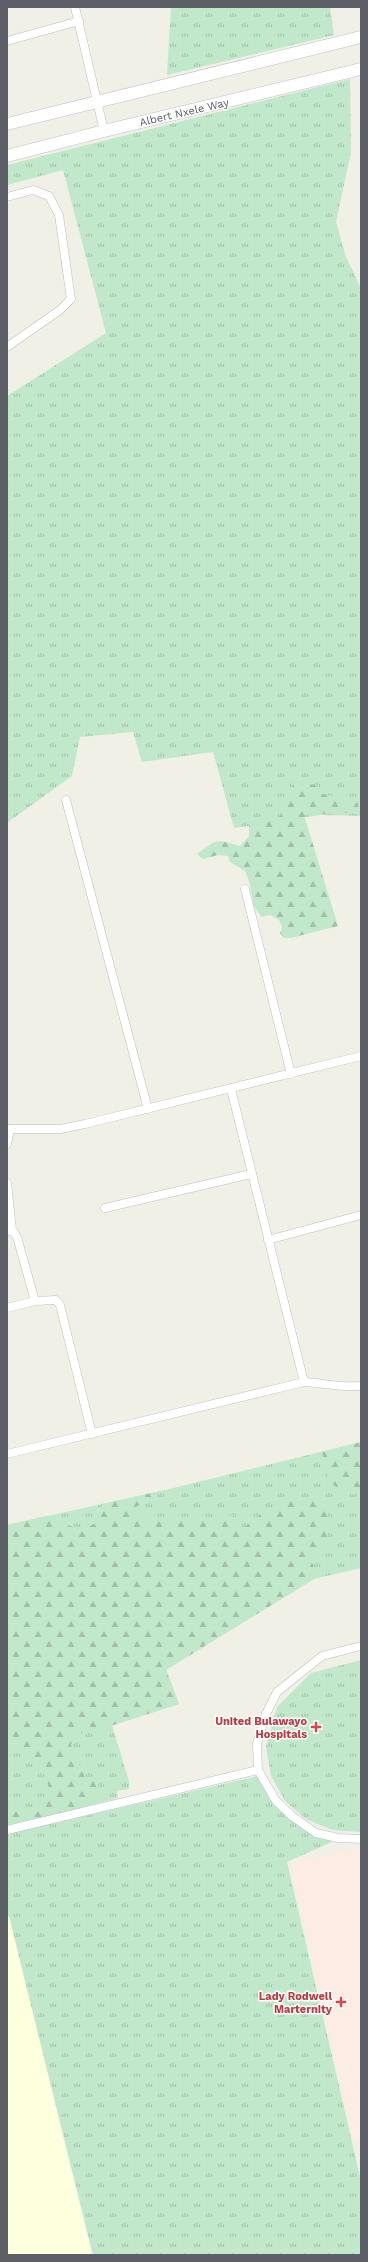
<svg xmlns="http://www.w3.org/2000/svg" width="368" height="2262" font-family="'Work Sans',sans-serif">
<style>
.commercial{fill:#feffdc}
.medical{fill:#fcece3}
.grass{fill:url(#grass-tufts)}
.forest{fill:url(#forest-firs)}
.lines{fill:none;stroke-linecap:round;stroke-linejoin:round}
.street-casing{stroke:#bdbec5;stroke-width:9}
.secondary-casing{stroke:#c0c1c9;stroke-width:13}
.street{stroke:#fff;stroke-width:8}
.secondary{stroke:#fff;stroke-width:12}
.health-dot{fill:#e0444e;stroke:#fff;stroke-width:1.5}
.labels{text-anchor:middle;stroke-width:3;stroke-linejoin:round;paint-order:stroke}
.street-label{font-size:11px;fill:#5d5f67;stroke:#fff}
.health-label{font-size:11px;font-weight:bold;fill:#be3a42;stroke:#fff;text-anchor:end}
</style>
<defs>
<pattern id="grass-tufts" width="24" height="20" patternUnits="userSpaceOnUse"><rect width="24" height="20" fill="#c2e8cc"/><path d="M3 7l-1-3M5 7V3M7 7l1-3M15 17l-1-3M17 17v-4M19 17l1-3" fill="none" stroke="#a1bfa9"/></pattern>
<pattern id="forest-firs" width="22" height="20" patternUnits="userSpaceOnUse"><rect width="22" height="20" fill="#c2e8cc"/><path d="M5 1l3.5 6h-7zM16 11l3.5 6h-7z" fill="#a1bfa9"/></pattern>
</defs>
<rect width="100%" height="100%" fill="#f0f0e6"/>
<polygon class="commercial" points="7,1917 9,1917 92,2255 7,2255"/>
<polygon class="medical" points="361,1847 361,2141 354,2143 290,1864"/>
<g class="grass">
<polygon points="171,7 330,7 334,35 167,75"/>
<polygon points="350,79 351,152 336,222 346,257 361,288 361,816 321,815 234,828 213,752 142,762 133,732 80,737 72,776 7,823 7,396 106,333 63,170 7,185 7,165"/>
<polygon points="361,1442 361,1568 314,1579 166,1669 179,1704 112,1725 129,1781 129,1789 117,1791 118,1798 7,1827 7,1525 165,1490"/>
<polygon points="361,1660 361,1832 333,1830 306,1819 285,1801 271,1776 266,1747 277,1707 311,1673"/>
<polygon points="258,1776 291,1819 336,1840 287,1862 361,2181 361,2255 93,2255 9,1916 7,1916 7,1834"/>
</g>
<g class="forest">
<path d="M300 780 306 786 312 784 321 789 323 794 358 803 359 812 304 815 338 926 291 938H284L280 933 282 927 279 920 270 915 262 917 254 906 249 881 245 871 230 862 228 856 218 855 203 859 197 854C218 838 215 839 240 846L249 836V825C256 816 266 818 277 819L282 814 284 802 292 794 293 781Z"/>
<polygon points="361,1442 361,1494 352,1494 333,1485 326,1472 322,1452"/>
<polygon points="165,1490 136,1507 148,1520 167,1522 233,1515 241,1530 269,1508 299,1497 318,1500 329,1518 327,1537 322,1547 309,1557 313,1565 314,1579 166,1670 179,1704 92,1732 74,1733 71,1745 85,1778 95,1780 99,1787 91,1804 59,1815 7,1827 7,1811 18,1812 42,1803 50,1792 44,1773 30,1753 7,1750 7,1525 46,1516 50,1521 66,1524 81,1531 101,1520 102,1504"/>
</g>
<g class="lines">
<g class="street-casing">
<g id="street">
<polyline points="75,7 104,131"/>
<polyline points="7,41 79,21"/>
<polyline points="7,197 33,190 49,196 59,215 71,299 60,310 7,347"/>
<polyline points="66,800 148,1109"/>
<polyline points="245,889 291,1074"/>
<polyline points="231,1089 304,1382"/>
<polyline points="7,1129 60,1129 85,1124 361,1056"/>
<polyline points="7,1144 10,1129"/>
<polyline points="7,1183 12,1231"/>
<polyline points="105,1208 251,1174"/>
<polyline points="7,1231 14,1232 17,1237 35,1301"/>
<polyline points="268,1240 361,1215"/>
<polyline points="7,1308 35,1301 56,1300 60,1305 92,1434"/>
<path d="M7 1454 304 1382C323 1383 342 1388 361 1386"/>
<polyline points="361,1646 322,1656 277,1692 265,1716 257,1744 258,1770 276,1801 292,1816 316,1833 338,1838 361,1839"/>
<polyline points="7,1830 258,1770"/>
</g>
</g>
<g class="secondary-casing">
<g id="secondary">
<polyline points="7,124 361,37"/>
<polyline points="7,156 104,131 361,69"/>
</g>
</g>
<use href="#street" class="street"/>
<use href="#secondary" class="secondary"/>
</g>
<g class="health-dot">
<path d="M314 1721h4v4h4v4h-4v4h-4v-4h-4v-4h4z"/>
<path d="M339 1996h4v4h4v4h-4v4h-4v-4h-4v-4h4z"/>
</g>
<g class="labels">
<g class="street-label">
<text transform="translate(184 112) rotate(-13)" y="4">Albert Nxele Way</text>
</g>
<g class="health-label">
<text x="307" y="1725">United Bulawayo<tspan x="307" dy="13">Hospitals</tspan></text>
<text x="332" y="2000">Lady Rodwell<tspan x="332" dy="13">Marternity</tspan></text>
</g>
</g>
<rect width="368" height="2262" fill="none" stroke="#5d5f67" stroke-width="16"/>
</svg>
